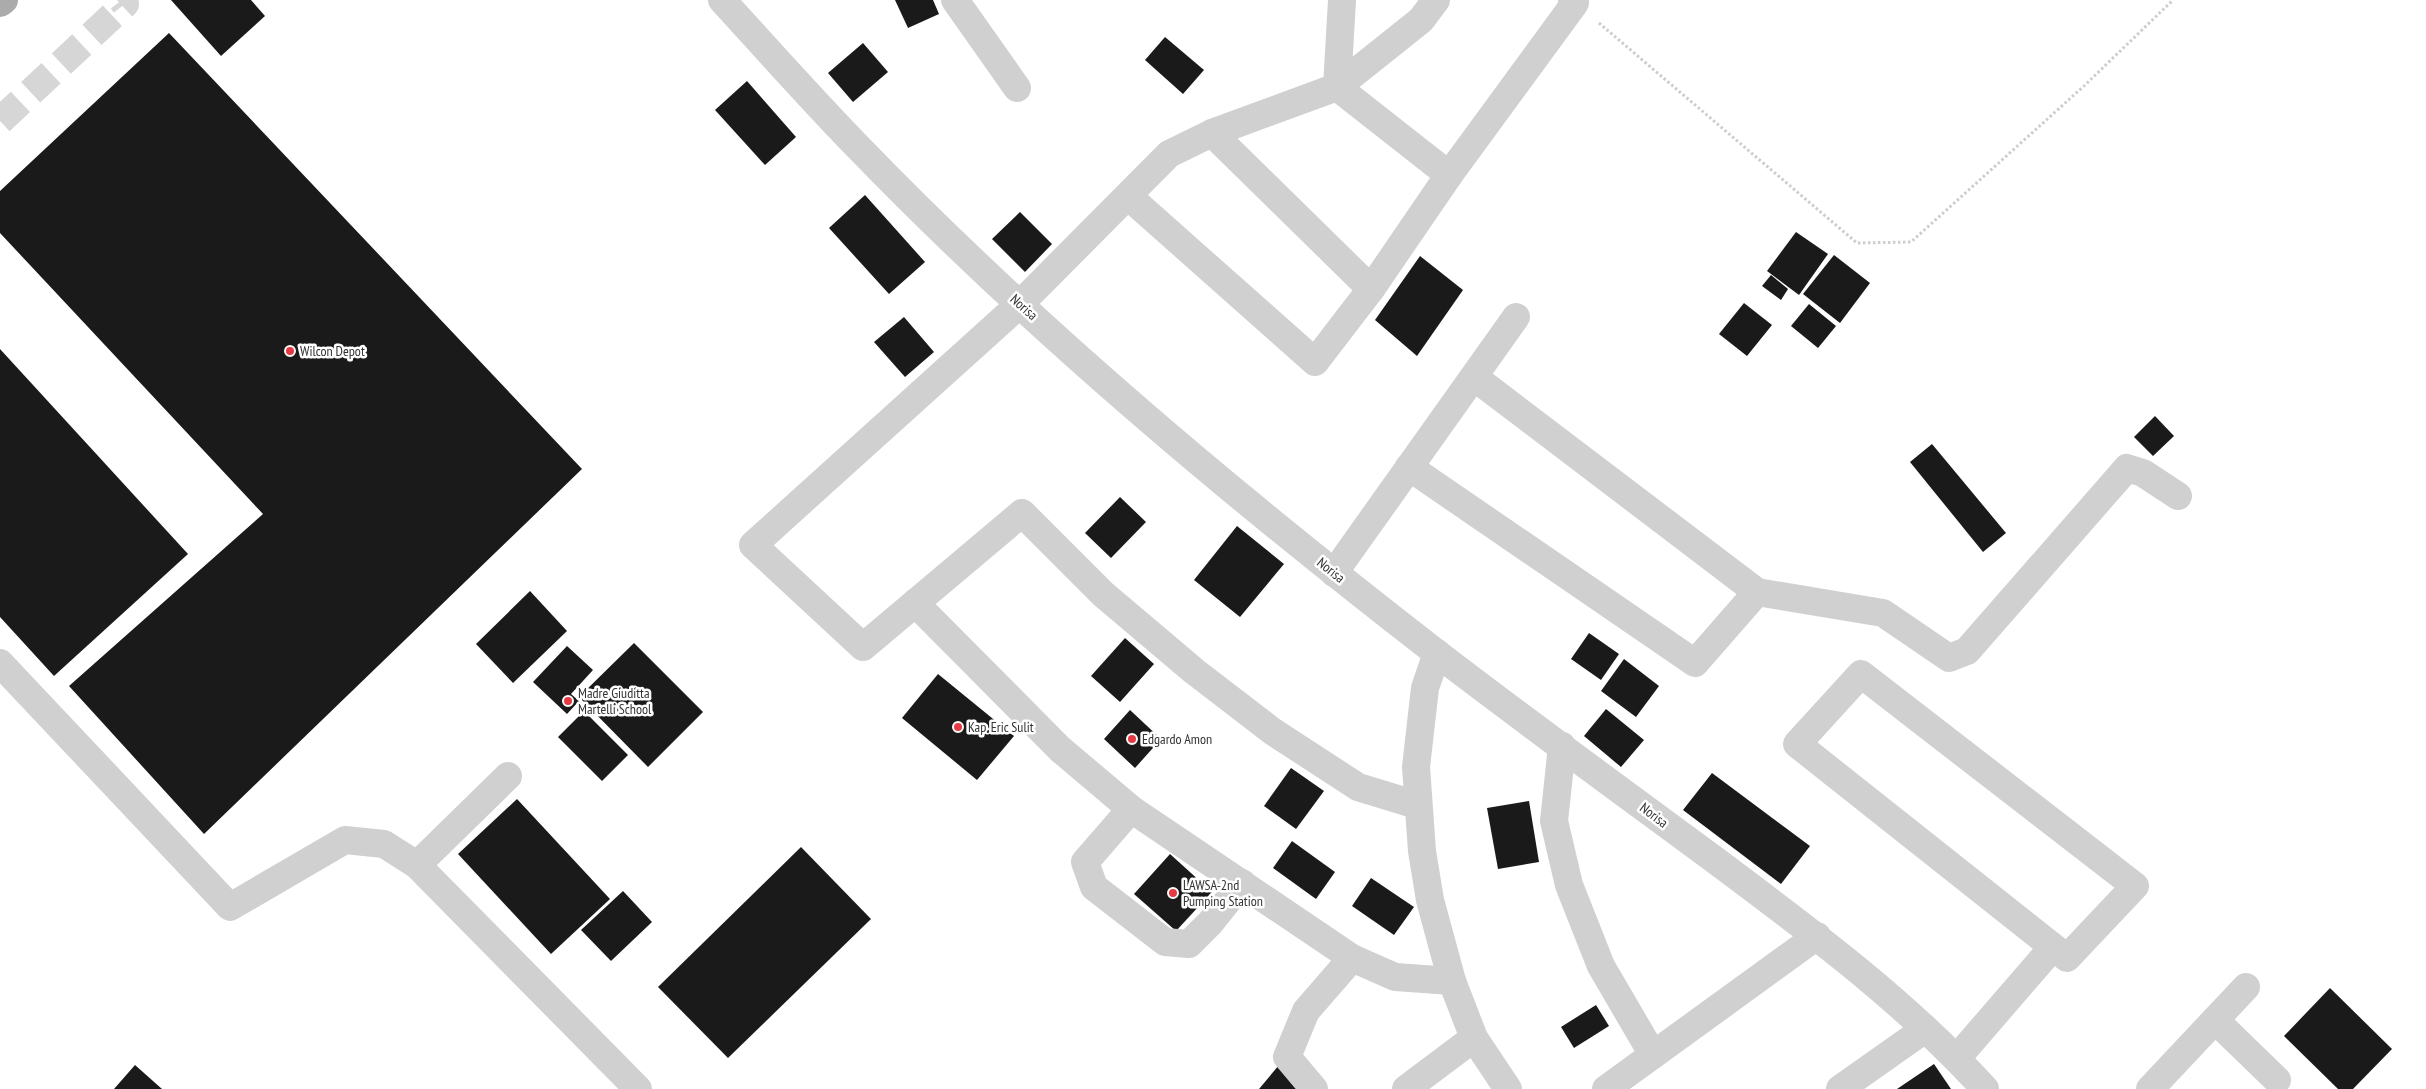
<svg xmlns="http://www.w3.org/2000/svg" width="2426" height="1089" font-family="'PT Sans Narrow',sans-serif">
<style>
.building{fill:#1a1a1a}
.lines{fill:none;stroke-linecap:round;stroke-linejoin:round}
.minor-tunnel{stroke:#d6d6d6;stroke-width:28;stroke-dasharray:28 14;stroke-linecap:butt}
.path{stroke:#cdcdcd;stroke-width:3;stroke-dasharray:2.5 2.5;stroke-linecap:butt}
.minor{stroke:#d0d0d0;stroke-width:28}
.major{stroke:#ababab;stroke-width:28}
.poi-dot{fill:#e63946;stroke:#fff;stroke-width:2}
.labels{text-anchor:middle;stroke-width:5;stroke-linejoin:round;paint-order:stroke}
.street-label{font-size:14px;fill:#333;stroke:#fff}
.poi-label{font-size:14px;fill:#333;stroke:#fff;text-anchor:start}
</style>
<rect width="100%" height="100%" fill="#fff"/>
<g class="building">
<polygon points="171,0 251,0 265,16 221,56"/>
<polygon points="895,0 933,0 939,14 908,28"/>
<polygon points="169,33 582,469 204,834 69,686 263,514 0,233 0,191"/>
<polygon points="1165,37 1204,70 1183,94 1145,60"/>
<polygon points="863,43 888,72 853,102 828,73"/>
<polygon points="747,81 796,137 765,165 715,110"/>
<polygon points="865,195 925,262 889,294 829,228"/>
<polygon points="1020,212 1052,244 1025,272 992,239"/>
<polygon points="1796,232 1828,254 1799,295 1767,271"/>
<polygon points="1834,255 1870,283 1840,323 1803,294"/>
<polygon points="1420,256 1463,290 1417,356 1375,320"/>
<polygon points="1771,275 1788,289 1781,300 1762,286"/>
<polygon points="1744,303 1772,325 1747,356 1719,334"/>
<polygon points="1809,304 1836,326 1818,348 1791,326"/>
<polygon points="904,317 934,352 905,377 874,342"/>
<polygon points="0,349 188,554 54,676 0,617"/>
<polygon points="2155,416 2174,436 2153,456 2134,437"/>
<polygon points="1932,444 2006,533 1983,552 1910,462"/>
<polygon points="1120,497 1146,522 1111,558 1085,533"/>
<polygon points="1237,526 1284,564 1240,617 1194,580"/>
<polygon points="530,591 567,631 513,683 476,644"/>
<polygon points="1589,633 1619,654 1601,680 1571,659"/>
<polygon points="1125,638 1154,664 1120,702 1091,676"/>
<polygon points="634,643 703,712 648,767 579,697"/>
<polygon points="567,646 593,670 571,694 579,701 567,714 533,682"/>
<polygon points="1624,659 1659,686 1636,717 1601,691"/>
<polygon points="938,674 1014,736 977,780 902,718"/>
<polygon points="1606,709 1644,740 1621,767 1584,736"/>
<polygon points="1130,710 1161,739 1135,768 1104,739"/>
<polygon points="584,711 628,755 602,781 558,737"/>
<polygon points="1291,768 1324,791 1296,829 1264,806"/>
<polygon points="1712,773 1810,846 1781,884 1683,810"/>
<polygon points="517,799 610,899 551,954 458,854"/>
<polygon points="1529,801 1539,862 1498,869 1487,808"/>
<polygon points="1292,841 1335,872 1316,899 1273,868"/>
<polygon points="801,847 871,919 728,1058 658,987"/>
<polygon points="1170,854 1212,892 1176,931 1134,894"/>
<polygon points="1371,878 1414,907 1394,935 1352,906"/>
<polygon points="623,891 652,922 611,961 581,930"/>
<polygon points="2330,988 2392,1049 2353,1089 2338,1089 2284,1036"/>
<polygon points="1596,1005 1609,1026 1574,1048 1561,1027"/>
<polygon points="1934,1064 1951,1089 1897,1089"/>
<polygon points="135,1065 162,1089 114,1089"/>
<polygon points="1279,1065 1307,1089 1259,1089"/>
</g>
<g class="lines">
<polyline class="minor-tunnel" points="0,121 125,4 122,0"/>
<polyline class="path" points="1599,23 1857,243 1911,242 2084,86 2173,0"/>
<g class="minor">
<path d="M722 0C767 49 812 100 859 148 1034 329 1235 497 1434 651 1529 724 1627 795 1723 866 1814 934 1909 1005 1985 1089"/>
<polyline points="955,0 1017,88"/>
<polyline points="1342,0 1337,87 1449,175"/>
<polyline points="1212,133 1371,289"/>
<polyline points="1128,196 1315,362 1371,289 1449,175 1575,3 1572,0"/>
<polyline points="1409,467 1695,663 1757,592 1474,377"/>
<polyline points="1334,573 1516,317"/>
<polyline points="1757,592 1883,613 1949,658 1967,651 2127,468 2143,473 2178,496"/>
<polyline points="915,603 1060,749 1131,809 1352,958 1395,977 1452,981"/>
<polyline points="1437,653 1425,688 1416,767 1422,851 1430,900 1452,981 1474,1038 1508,1089"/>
<polyline points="0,663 230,907 345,840 384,844 417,865 638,1089"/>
<polygon points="1861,674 2135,886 2067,958 1797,744"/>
<polyline points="1562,746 1554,821 1569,885 1601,966 1653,1055"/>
<polyline points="1417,805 1358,787 1272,731 1194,671 1103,594 1022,513 863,647 753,545 1020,304 1169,154 1212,133 1337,87 1421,20 1436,0"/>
<polyline points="1131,809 1085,862 1094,887 1165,942 1189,944 1210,923 1242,883"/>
<polyline points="417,865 508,776"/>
<polyline points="2215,1020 2277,1080"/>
<polyline points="1957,1058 2052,948"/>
<polyline points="1314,1089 1287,1057 1306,1011 1352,958"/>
<polyline points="1406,1089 1474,1038"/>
<polyline points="1606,1089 1817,936"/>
<polyline points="1840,1089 1925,1029"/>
<polyline points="2150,1089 2246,987"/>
</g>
<polyline class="major" points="0,3 4,0"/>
</g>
<g class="poi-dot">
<circle cx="290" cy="351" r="5"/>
<circle cx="568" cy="701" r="5"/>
<circle cx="958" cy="727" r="5"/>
<circle cx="1132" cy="739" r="5"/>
<circle cx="1173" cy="893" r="5"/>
</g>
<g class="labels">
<g class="street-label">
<text transform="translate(1024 307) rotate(42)" y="5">Norisa</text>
<text transform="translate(1331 570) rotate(39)" y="5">Norisa</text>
<text transform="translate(1654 815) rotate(37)" y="5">Norisa</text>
</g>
<g class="poi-label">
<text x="300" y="356">Wilcon Depot</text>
<text x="578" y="698">Madre Giuditta<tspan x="578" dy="16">Martelli School</tspan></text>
<text x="968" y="732">Kap. Eric Sulit</text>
<text x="1142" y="744">Edgardo Amon</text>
<text x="1183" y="890">LAWSA-2nd<tspan x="1183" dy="16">Pumping Station</tspan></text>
</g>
</g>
</svg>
